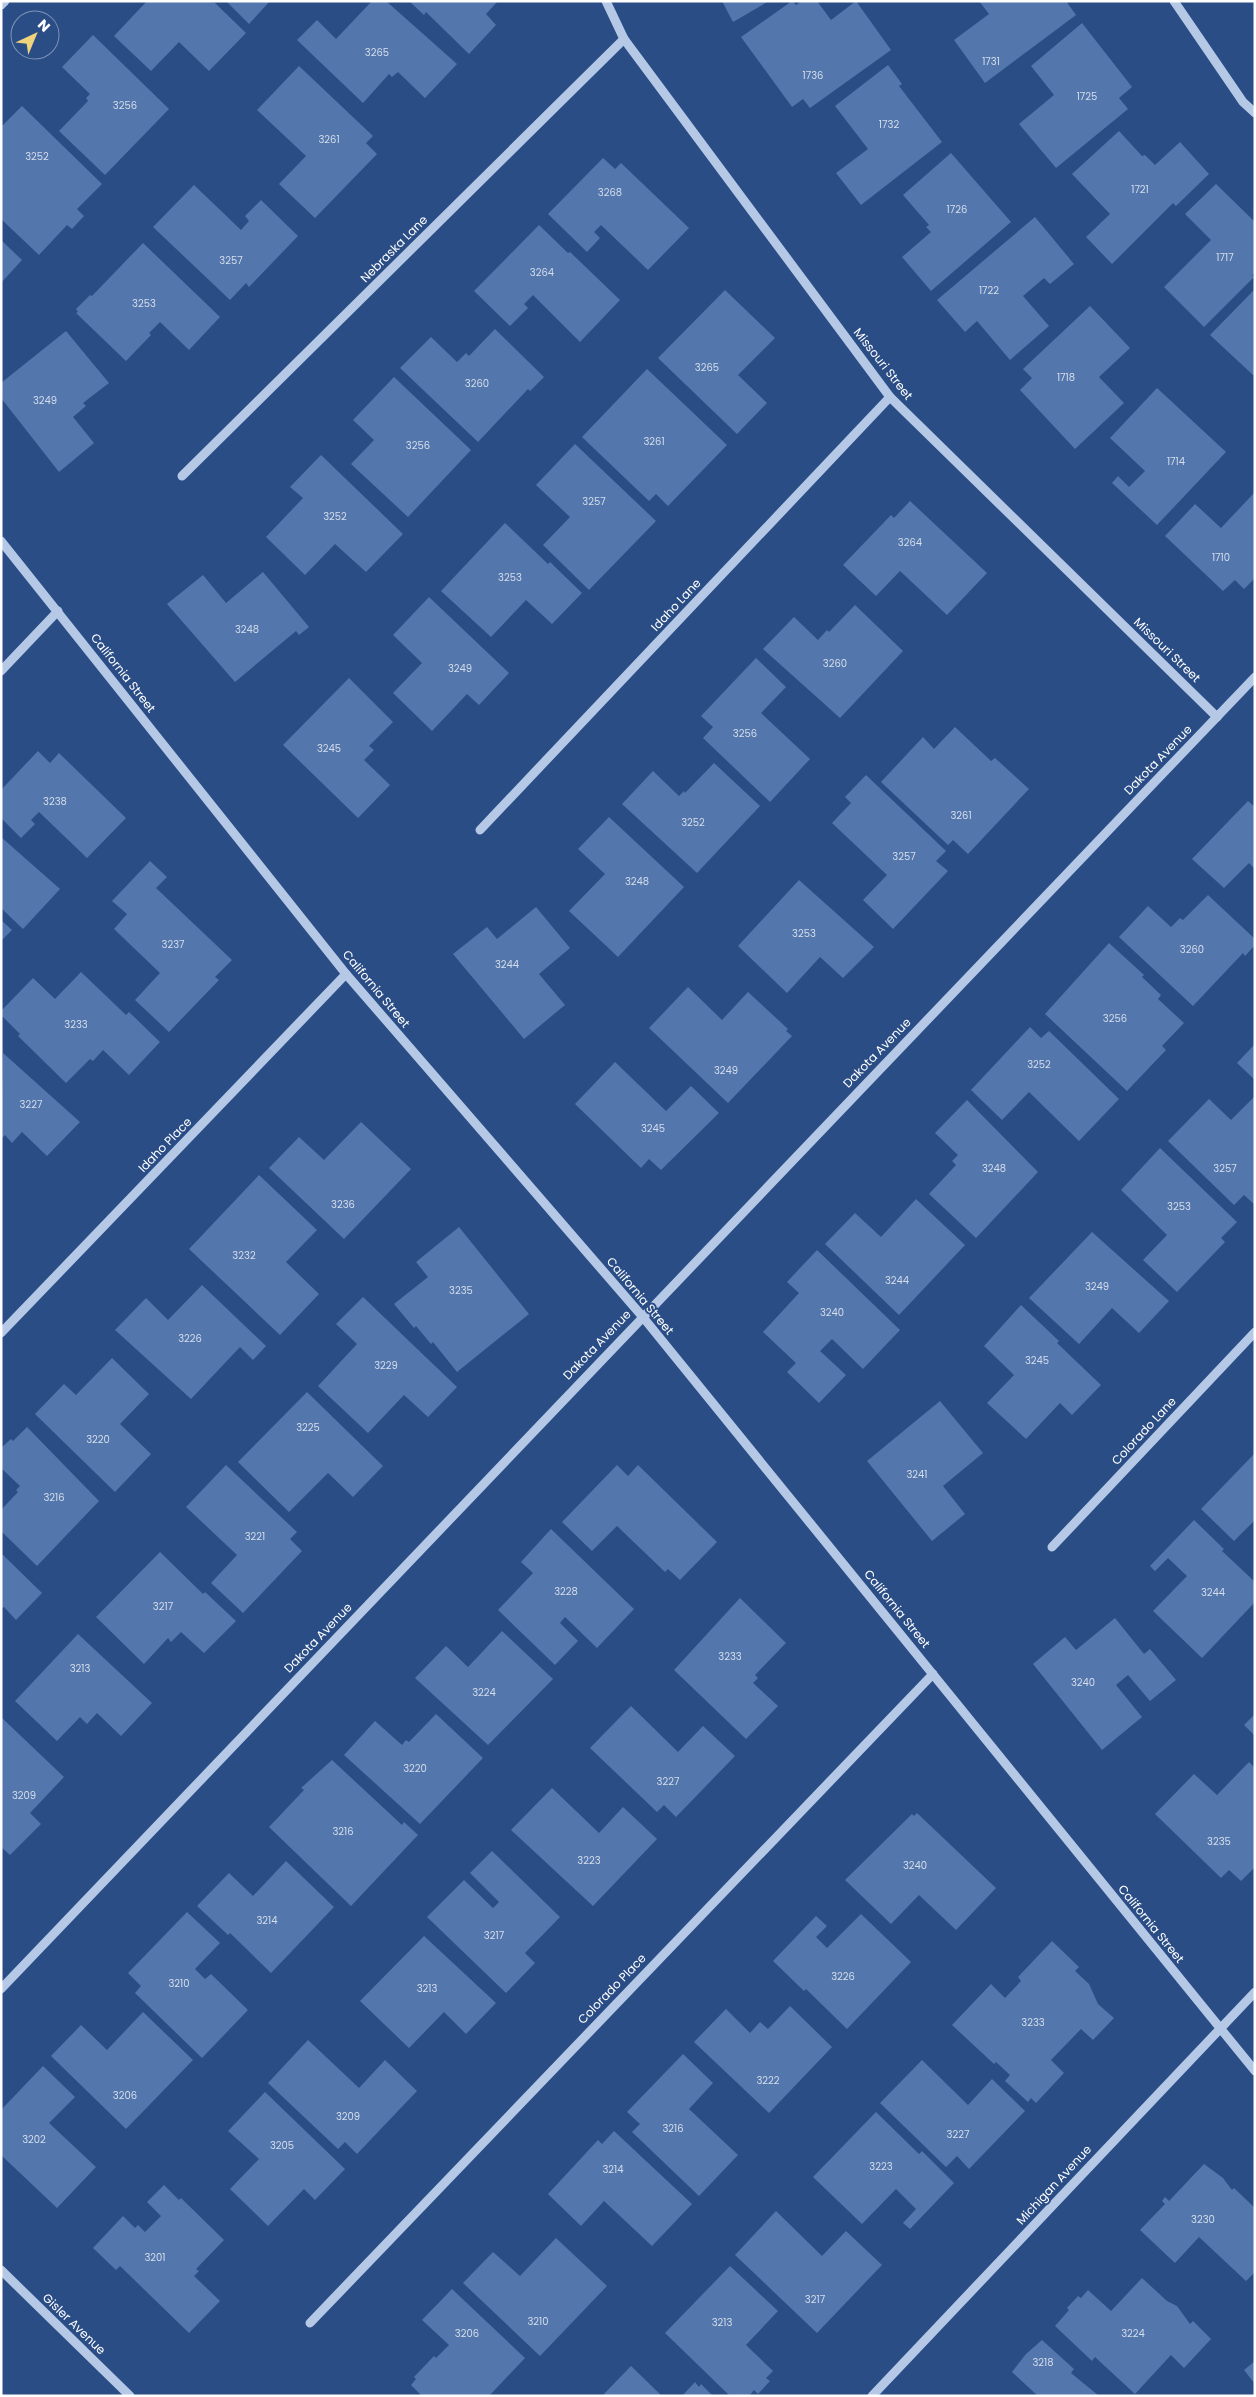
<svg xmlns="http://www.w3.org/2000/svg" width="1256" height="2397" font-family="Poppins,sans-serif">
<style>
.building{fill:#5376ad}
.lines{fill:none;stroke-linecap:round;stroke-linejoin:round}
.minor{stroke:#b5c9e7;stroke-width:9}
.labels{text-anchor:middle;stroke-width:4;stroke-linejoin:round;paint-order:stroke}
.number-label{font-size:10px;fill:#d4ddea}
.street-label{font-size:12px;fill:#fff;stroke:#2a4d86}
</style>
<rect width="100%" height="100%" fill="#2a4d86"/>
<g class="building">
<polygon points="147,1 210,1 212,3 214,2 246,33 209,71 179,42 151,71 114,36"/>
<polygon points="226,1 270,1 249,24"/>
<polygon points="372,1 386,1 457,64 425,98 398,72 392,77 389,74 363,103 297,40 317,20 336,39"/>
<polygon points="409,1 498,1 486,14 496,25 469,54 426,12 424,15"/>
<polygon points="722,1 769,1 733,22"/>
<polygon points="792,1 796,5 802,1 817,1 831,20 856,1 891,50 810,108 803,99 792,107 741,37"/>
<polygon points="979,1 1066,1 1076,15 985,83 954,40 989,14"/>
<polygon points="1082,23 1132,87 1119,98 1128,109 1056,168 1019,124 1054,95 1031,66"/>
<polygon points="93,35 169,109 105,175 59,131 88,101 86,98 90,94 62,67"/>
<polygon points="888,65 902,84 899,86 942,142 861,205 836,173 868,149 835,106"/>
<polygon points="299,66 373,136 366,143 377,154 315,218 279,184 306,156 257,110"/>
<polygon points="22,106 102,184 77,209 84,216 72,229 67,225 39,255 1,219 1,127"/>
<polygon points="1119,131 1142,156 1145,155 1155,165 1180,142 1209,174 1176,206 1173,203 1112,264 1086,237 1110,214 1072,174"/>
<polygon points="951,153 1011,222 931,291 902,257 931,232 926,227 929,225 903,195"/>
<polygon points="603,158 615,169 621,163 689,228 648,270 601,225 594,232 600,238 587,252 548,214"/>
<polygon points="1216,184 1255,222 1255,273 1252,275 1254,277 1204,327 1164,287 1211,240 1185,214"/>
<polygon points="194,185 241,230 249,221 245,216 261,200 298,236 249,287 246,283 230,300 153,227"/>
<polygon points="1035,217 1074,264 1050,284 1044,278 1023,296 1049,326 1010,360 977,321 965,332 937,300"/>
<polygon points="539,225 568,253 570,252 620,300 580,342 533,295 524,304 528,308 510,326 474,291"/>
<polygon points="1,240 22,260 1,283"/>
<polygon points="143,243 220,317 189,350 160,322 149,333 151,335 126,361 76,313 78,312 76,309 90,295 92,296"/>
<polygon points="1255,289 1255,373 1253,375 1210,335"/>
<polygon points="725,290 775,338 738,375 767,403 737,434 658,358"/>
<polygon points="1090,306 1130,348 1099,377 1124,403 1075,449 1020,390 1032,378 1023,369"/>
<polygon points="495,329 544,377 530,391 528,389 478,442 400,368 431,337 457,362 466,353 469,356"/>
<polygon points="66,331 109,383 83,403 86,406 73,417 94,443 59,472 1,398 1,383"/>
<polygon points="647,369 727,445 668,506 656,494 649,501 582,437"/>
<polygon points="394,377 471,450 408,517 351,464 374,440 353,420"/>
<polygon points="1157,388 1226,452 1157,525 1112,483 1118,476 1129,487 1145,471 1110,438"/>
<polygon points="575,444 656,521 589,590 543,545 570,517 536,485"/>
<polygon points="321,455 403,534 366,572 335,544 305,575 266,537 303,498 290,487"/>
<polygon points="1255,492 1255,578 1244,589 1235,580 1223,591 1165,536 1195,504 1221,528"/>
<polygon points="910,501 987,573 947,615 900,571 876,596 843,565 891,515 894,518"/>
<polygon points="505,523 548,564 550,562 582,593 552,624 526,600 491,637 441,591"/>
<polygon points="263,572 309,627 299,635 296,631 235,682 167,604 203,575 226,603"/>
<polygon points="429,597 509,673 479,705 467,694 432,731 393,693 422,663 393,635"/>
<polygon points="855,605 903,651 840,718 763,649 794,617 818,640 827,630 829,632"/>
<polygon points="756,658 786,687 761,713 810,759 770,802 703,738 713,727 701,716"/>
<polygon points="349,678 393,722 369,746 374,750 364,760 390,785 358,818 283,745"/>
<polygon points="955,727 991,761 995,758 1029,789 968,854 953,840 948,845 881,782 923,737 934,749"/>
<polygon points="38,751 50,763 59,753 126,818 87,858 39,812 31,820 35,824 21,838 1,818 1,790"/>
<polygon points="714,763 760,806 697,873 622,804 653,771 679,796 684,791 685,793"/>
<polygon points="866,775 946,851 936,861 948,871 893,929 863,900 887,875 832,823 851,803 845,797"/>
<polygon points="1248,801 1255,807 1255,869 1249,863 1224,888 1192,859"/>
<polygon points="609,817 684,887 618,957 569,911 605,874 578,849"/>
<polygon points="1,837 60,889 23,929 1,908"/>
<polygon points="150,861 167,877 156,888 232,960 215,977 219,980 169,1032 135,1000 160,973 114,929 127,914 112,901"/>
<polygon points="799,880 874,947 843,978 820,957 787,993 738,946"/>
<polygon points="1208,895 1255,939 1255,945 1245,956 1243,953 1193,1006 1119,937 1148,906 1171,927 1180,918 1183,920"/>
<polygon points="536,907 570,948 539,974 565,1005 524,1039 453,954 487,927 497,939"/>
<polygon points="1,920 12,930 1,941"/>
<polygon points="1109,943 1144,975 1142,977 1161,995 1158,999 1184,1023 1162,1046 1166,1050 1127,1091 1045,1014"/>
<polygon points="81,972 126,1015 129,1012 160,1042 129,1075 103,1050 93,1061 90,1059 66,1083 18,1036 20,1034 1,1015 1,1011 33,978 55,999"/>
<polygon points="688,987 722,1020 748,992 788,1029 786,1031 792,1036 728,1103 649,1028"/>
<polygon points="1030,1027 1041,1038 1049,1031 1119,1099 1079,1141 1029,1092 1002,1120 971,1090"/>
<polygon points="1255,1044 1255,1080 1237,1063"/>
<polygon points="3,1053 80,1122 47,1156 22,1132 12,1143 5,1135 1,1139"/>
<polygon points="615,1062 666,1111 691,1086 719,1113 661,1170 649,1159 641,1168 575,1104"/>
<polygon points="1255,1096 1255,1205 1244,1195 1234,1205 1168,1141 1209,1099 1231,1120"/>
<polygon points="967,1100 1038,1172 976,1238 929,1194 956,1165 952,1161 958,1155 935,1133"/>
<polygon points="361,1122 411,1169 344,1239 269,1168 299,1137 324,1160"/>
<polygon points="1160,1148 1237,1222 1221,1238 1225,1242 1177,1292 1143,1260 1167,1235 1121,1190"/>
<polygon points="259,1175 317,1230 286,1262 319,1294 280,1335 189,1249"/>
<polygon points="916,1199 965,1245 899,1315 825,1244 855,1213 881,1237"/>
<polygon points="459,1227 529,1314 457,1372 433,1342 431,1344 416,1326 414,1328 394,1304 428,1277 416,1262"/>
<polygon points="1092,1232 1169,1301 1139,1333 1112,1308 1079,1344 1029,1298"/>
<polygon points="817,1250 900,1330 863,1369 832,1339 820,1351 846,1375 819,1403 787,1372 796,1363 763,1332 799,1293 787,1282"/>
<polygon points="202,1285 266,1346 253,1360 240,1347 191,1399 115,1330 146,1298 168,1320"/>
<polygon points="363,1297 457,1387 428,1417 404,1395 368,1433 318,1386 357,1344 336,1324"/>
<polygon points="1021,1305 1059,1341 1057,1343 1101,1385 1072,1415 1060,1403 1026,1439 987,1403 1014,1375 984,1346"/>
<polygon points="112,1358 149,1394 120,1424 151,1454 115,1492 35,1414 64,1384 76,1395"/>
<polygon points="307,1392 383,1466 353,1497 328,1473 289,1512 238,1462"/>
<polygon points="940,1401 983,1453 943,1486 965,1514 932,1541 867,1461"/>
<polygon points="27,1427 99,1501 37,1566 1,1531 1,1510 18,1492 16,1490 20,1486 1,1468 1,1448 11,1439 13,1441"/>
<polygon points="1255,1453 1255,1520 1234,1541 1201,1509"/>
<polygon points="226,1465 297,1532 290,1539 302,1551 243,1613 211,1583 237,1555 186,1507"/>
<polygon points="617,1465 628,1476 638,1465 717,1542 680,1580 668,1569 665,1572 617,1526 592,1551 562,1522"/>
<polygon points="1194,1520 1224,1549 1222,1551 1255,1582 1255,1602 1202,1658 1153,1611 1187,1576 1168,1558 1155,1571 1150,1566"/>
<polygon points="551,1529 634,1609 597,1648 565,1617 560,1623 578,1641 555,1665 498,1610 533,1573 521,1562"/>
<polygon points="160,1552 203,1594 205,1592 236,1621 204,1653 181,1632 171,1642 168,1638 144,1664 96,1617"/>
<polygon points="1,1553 42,1593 16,1620 4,1607 1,1609"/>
<polygon points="740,1598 786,1643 755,1675 758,1678 753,1683 778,1706 746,1739 674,1670"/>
<polygon points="1115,1618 1144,1654 1150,1649 1176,1680 1150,1701 1128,1675 1116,1685 1142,1717 1102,1750 1033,1664 1065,1637 1076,1650"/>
<polygon points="502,1631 553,1679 488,1745 415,1678 446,1646 468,1667"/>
<polygon points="78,1634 152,1703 121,1736 97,1713 87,1724 80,1717 57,1741 15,1701"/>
<polygon points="631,1706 678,1752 703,1726 735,1756 676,1817 664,1805 657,1812 590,1748"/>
<polygon points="436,1714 483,1758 420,1824 344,1755 375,1721 402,1745 406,1740 409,1742"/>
<polygon points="1255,1714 1255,1736 1244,1725"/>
<polygon points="1,1717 64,1777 30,1813 41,1824 10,1855 1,1847"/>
<polygon points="332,1760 402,1825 404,1822 418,1835 351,1906 269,1827 304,1790 301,1788"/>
<polygon points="1249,1762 1255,1768 1255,1867 1241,1881 1229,1870 1221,1878 1155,1814 1194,1774 1217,1795"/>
<polygon points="552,1788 599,1833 623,1807 657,1839 593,1906 511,1830"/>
<polygon points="917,1813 996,1888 956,1930 919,1895 891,1924 845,1880 912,1814 914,1816"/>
<polygon points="492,1851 560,1917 525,1953 535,1963 506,1993 427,1917 464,1880 493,1908 499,1902 470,1873"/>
<polygon points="286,1861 334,1907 271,1973 230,1933 228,1935 197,1906 229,1873 253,1896"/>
<polygon points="187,1912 220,1943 195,1969 205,1979 211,1974 248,2010 202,2058 135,1993 141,1986 128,1973"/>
<polygon points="861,1914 911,1962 847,2029 806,1989 804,1991 773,1961 816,1916 827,1926 816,1937 827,1948"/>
<polygon points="424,1936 496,2003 466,2034 444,2012 409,2048 360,2001"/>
<polygon points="1052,1941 1079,1967 1075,1971 1089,1984 1098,2004 1114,2018 1093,2040 1081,2029 1051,2060 1064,2073 1036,2103 1031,2098 1028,2102 1005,2081 1010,2075 996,2062 994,2064 952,2025 991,1984 1005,1998 1021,1981 1018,1977"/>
<polygon points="790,2006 832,2047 769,2113 694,2042 726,2009 750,2033 760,2022 768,2029"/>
<polygon points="143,2012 193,2060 126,2129 51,2056 81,2025 107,2050"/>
<polygon points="308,2040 359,2088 385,2060 417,2091 357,2154 345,2142 338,2149 268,2083"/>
<polygon points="683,2054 713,2083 689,2109 738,2155 699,2196 632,2132 640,2124 627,2112"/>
<polygon points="922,2060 968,2105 992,2079 1025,2111 969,2169 957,2156 946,2167 880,2103"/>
<polygon points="43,2066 75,2097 49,2123 96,2167 57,2208 1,2155 1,2110"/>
<polygon points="265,2092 345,2169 315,2200 304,2189 268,2226 230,2189 259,2159 228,2131"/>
<polygon points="876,2112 919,2154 922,2151 954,2183 910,2229 903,2223 916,2209 896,2189 862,2224 813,2177"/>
<polygon points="614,2131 692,2204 652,2246 604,2201 581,2226 548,2194 598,2140 602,2144"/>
<polygon points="1204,2164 1223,2178 1232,2190 1234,2188 1255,2208 1255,2272 1246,2281 1199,2237 1175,2263 1140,2230 1165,2204 1162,2201 1165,2197 1169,2201"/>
<polygon points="164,2185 179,2200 181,2198 224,2240 196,2269 199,2271 194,2276 220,2301 189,2333 120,2266 116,2270 93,2248 123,2216 135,2228 138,2225 145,2232 161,2216 147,2202"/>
<polygon points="776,2211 822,2256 846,2231 882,2265 817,2333 735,2255"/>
<polygon points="556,2238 607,2286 540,2356 463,2283 493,2252 520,2276"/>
<polygon points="730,2266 778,2311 746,2345 773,2371 766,2378 770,2381 758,2394 754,2390 749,2396 730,2396 665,2333"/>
<polygon points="1142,2278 1167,2301 1177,2306 1190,2324 1193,2321 1211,2339 1184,2368 1171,2355 1135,2394 1095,2357 1092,2361 1055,2326 1069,2310 1067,2308 1078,2296 1081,2298 1088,2290 1111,2311"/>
<polygon points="452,2289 525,2358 489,2396 422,2396 411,2385 416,2379 414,2377 434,2356 436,2358 449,2345 422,2320"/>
<polygon points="1042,2340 1074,2369 1071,2373 1099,2396 1038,2396 1012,2372 1026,2354"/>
<polygon points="1255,2361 1255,2384 1244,2370"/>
<polygon points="631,2366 662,2396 602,2396"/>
<polygon points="695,2382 699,2387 701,2384 713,2396 682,2396"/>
</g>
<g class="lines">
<g class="minor">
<polyline points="606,1 624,39 890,397 1217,717"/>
<polyline points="1174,1 1243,102 1255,113"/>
<polyline points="1,5 5,1"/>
<polyline points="182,476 624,39"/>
<polyline points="1,541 346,974 642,1316 1255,2071"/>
<polyline points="1,671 58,611"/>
<polyline points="480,830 890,397"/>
<polyline points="1,1333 346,974"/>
<polyline points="1052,1547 1255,1332"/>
<polyline points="1,1989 1255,677"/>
<polyline points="1,2270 130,2396"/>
<polyline points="310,2323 933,1674"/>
<polyline points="872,2396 1255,1992"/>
</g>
</g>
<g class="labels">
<g class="number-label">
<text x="377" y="56">3265</text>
<text x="991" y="65">1731</text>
<text x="813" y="79">1736</text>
<text x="1087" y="100">1725</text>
<text x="125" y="109">3256</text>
<text x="889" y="128">1732</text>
<text x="329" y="143">3261</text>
<text x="37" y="160">3252</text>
<text x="1140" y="193">1721</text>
<text x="610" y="196">3268</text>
<text x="957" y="213">1726</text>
<text x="1225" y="261">1717</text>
<text x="231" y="264">3257</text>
<text x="542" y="276">3264</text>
<text x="989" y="294">1722</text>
<text x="144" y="307">3253</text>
<text x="707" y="371">3265</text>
<text x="1066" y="381">1718</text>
<text x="477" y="387">3260</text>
<text x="45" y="404">3249</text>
<text x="654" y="445">3261</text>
<text x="418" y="449">3256</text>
<text x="1176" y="465">1714</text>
<text x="594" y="505">3257</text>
<text x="335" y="520">3252</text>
<text x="910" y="546">3264</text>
<text x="1221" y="561">1710</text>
<text x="510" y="581">3253</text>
<text x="247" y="633">3248</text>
<text x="835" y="667">3260</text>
<text x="460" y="672">3249</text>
<text x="745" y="737">3256</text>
<text x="329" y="752">3245</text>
<text x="55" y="805">3238</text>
<text x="961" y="819">3261</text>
<text x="693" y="826">3252</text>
<text x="904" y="860">3257</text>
<text x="637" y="885">3248</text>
<text x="804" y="937">3253</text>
<text x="173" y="948">3237</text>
<text x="1192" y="953">3260</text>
<text x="507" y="968">3244</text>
<text x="1115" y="1022">3256</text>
<text x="76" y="1028">3233</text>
<text x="1039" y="1068">3252</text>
<text x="726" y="1074">3249</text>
<text x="31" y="1108">3227</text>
<text x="653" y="1132">3245</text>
<text x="994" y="1172">3248</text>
<text x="1225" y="1172">3257</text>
<text x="343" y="1208">3236</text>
<text x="1179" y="1210">3253</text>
<text x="244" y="1259">3232</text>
<text x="897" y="1284">3244</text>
<text x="1097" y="1290">3249</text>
<text x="461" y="1294">3235</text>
<text x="832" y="1316">3240</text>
<text x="190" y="1342">3226</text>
<text x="1037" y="1364">3245</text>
<text x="386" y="1369">3229</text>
<text x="308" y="1431">3225</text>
<text x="98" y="1443">3220</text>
<text x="917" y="1478">3241</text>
<text x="54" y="1501">3216</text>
<text x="255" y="1540">3221</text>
<text x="566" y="1595">3228</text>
<text x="1213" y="1596">3244</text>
<text x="163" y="1610">3217</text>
<text x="730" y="1660">3233</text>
<text x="80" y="1672">3213</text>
<text x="1083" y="1686">3240</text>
<text x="484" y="1696">3224</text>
<text x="415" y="1772">3220</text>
<text x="668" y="1785">3227</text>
<text x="24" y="1799">3209</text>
<text x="343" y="1835">3216</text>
<text x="1219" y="1845">3235</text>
<text x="589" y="1864">3223</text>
<text x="915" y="1869">3240</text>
<text x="267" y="1924">3214</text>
<text x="494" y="1939">3217</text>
<text x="843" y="1980">3226</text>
<text x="179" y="1987">3210</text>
<text x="427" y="1992">3213</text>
<text x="1033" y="2026">3233</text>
<text x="768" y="2084">3222</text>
<text x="125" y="2099">3206</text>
<text x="348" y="2120">3209</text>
<text x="673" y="2132">3216</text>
<text x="958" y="2138">3227</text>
<text x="34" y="2143">3202</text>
<text x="282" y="2149">3205</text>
<text x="881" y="2170">3223</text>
<text x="613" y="2173">3214</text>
<text x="1203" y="2223">3230</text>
<text x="155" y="2261">3201</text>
<text x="815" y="2303">3217</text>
<text x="538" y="2325">3210</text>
<text x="722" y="2326">3213</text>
<text x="467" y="2337">3206</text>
<text x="1133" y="2337">3224</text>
<text x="1043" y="2366">3218</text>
</g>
<g class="street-label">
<text transform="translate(394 249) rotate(-45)" y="4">Nebraska Lane</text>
<text transform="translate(883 364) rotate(52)" y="4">Missouri Street</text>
<text transform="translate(676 605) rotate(-47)" y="4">Idaho Lane</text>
<text transform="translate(1167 650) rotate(44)" y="4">Missouri Street</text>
<text transform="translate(123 673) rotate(52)" y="4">California Street</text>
<text transform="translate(1158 760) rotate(-46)" y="4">Dakota Avenue</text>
<text transform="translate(376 989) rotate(50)" y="4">California Street</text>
<text transform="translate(877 1053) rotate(-46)" y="4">Dakota Avenue</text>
<text transform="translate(165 1145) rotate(-46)" y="4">Idaho Place</text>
<text transform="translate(640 1296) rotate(50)" y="4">California Street</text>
<text transform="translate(597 1345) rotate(-46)" y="4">Dakota Avenue</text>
<text transform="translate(1144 1431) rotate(-47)" y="4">Colorado Lane</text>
<text transform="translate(897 1609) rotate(51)" y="4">California Street</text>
<text transform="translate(318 1638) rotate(-46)" y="4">Dakota Avenue</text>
<text transform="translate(1151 1924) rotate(51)" y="4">California Street</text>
<text transform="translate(612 1989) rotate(-46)" y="4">Colorado Place</text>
<text transform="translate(1054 2185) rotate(-47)" y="4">Michigan Avenue</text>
<text transform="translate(74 2324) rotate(44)" y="4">Gisler Avenue</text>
</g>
</g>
<rect width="1256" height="2397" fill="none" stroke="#ffffff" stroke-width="5"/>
<g transform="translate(35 35) rotate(44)"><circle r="24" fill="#2a4d86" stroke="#7f94b6"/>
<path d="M0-4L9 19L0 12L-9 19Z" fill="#eed37d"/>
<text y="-8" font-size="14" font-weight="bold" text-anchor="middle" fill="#ffffff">N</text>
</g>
</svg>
